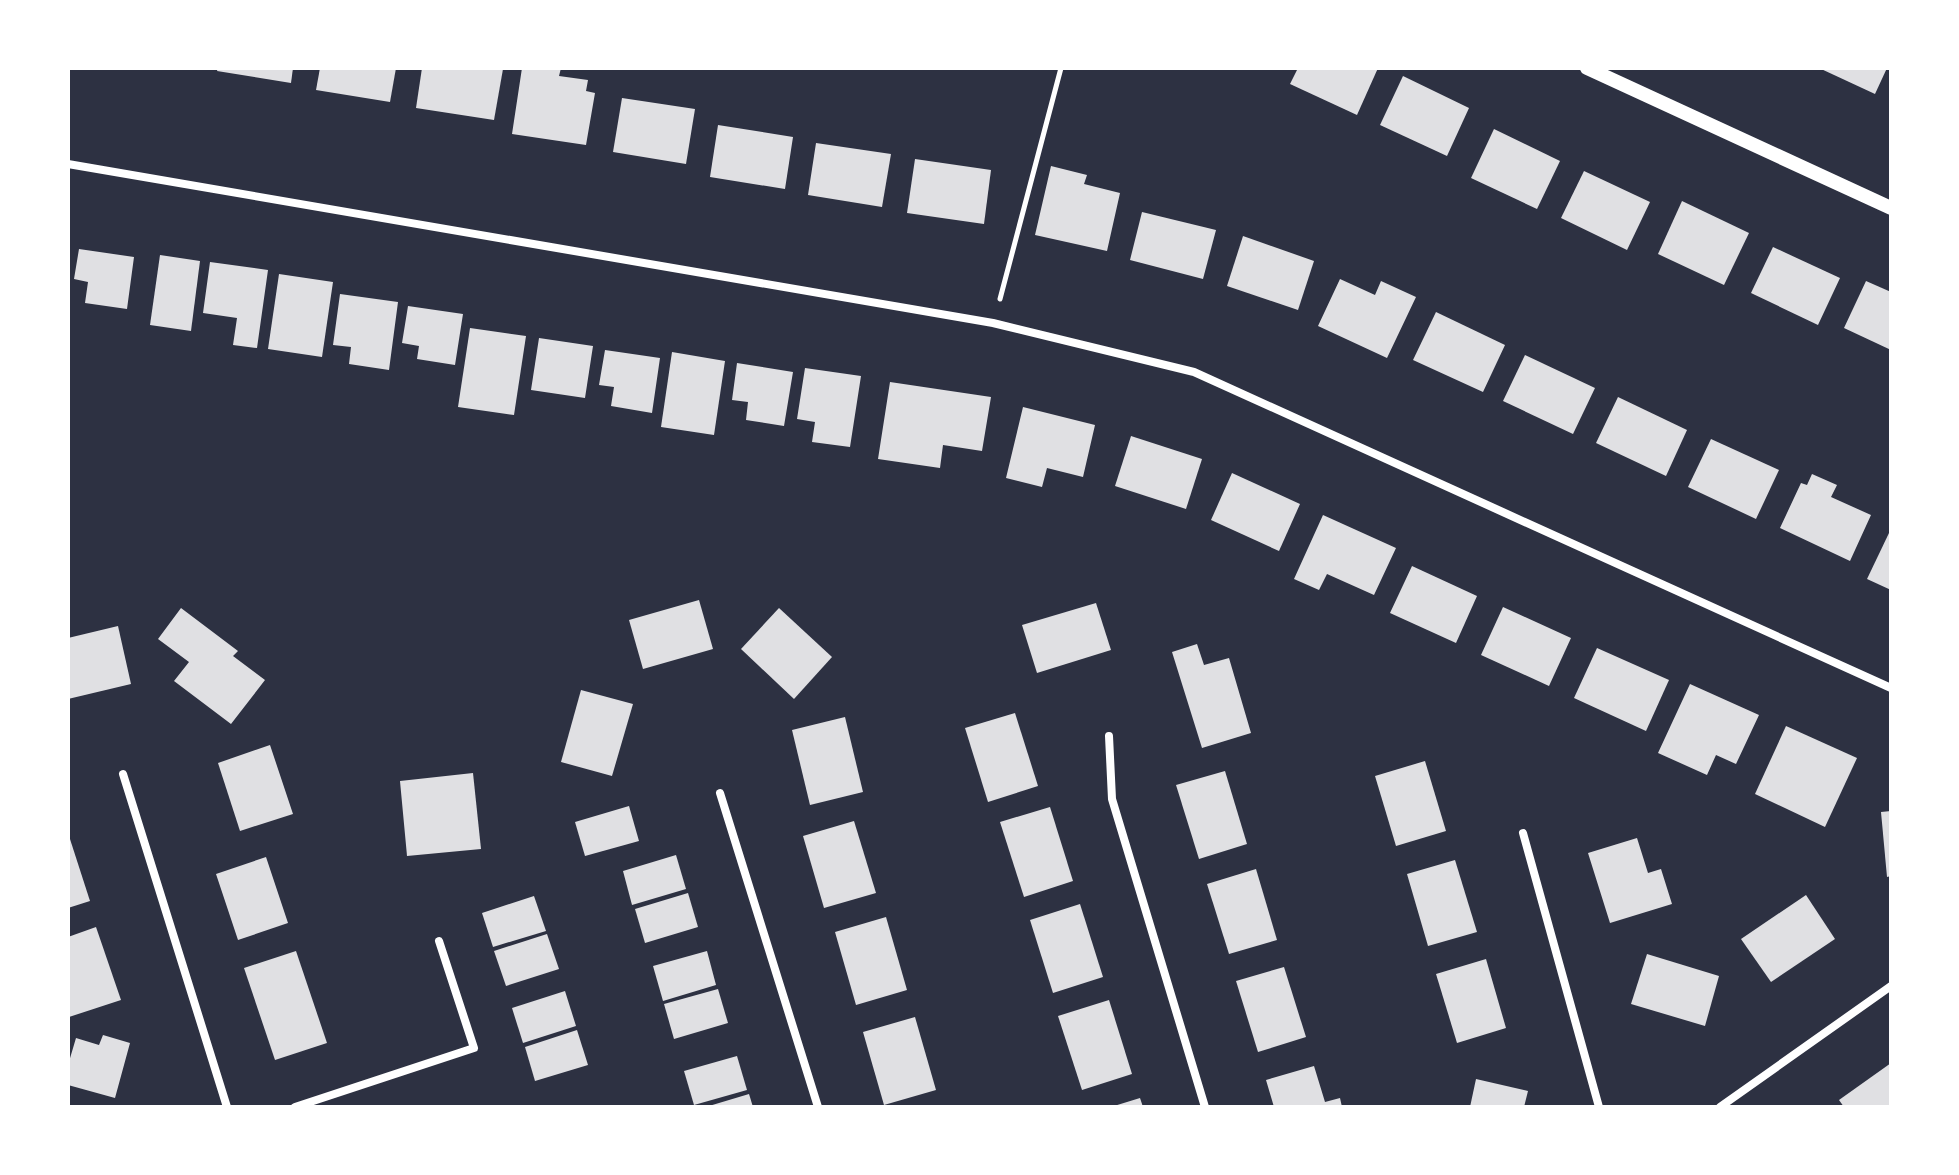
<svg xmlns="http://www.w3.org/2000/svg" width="1959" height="1175" font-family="Roboto,sans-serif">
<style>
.building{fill:#e0e0e3}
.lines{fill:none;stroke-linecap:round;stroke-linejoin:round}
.path{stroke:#fff;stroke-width:5}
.minor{stroke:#fff;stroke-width:8}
.tertiary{stroke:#fff;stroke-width:14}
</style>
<rect width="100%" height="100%" fill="#2d3142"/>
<g class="building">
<polygon points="218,68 293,68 291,83 217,71"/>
<polygon points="320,68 396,68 390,102 316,90"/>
<polygon points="422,68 503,69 494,120 416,108"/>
<polygon points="522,68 561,68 559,76 588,80 586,91 595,93 586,145 512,134"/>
<polygon points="1298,68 1378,68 1357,115 1290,84"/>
<polygon points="1819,68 1887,68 1875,94"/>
<polygon points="1403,76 1469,108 1447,156 1380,125"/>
<polygon points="622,98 695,109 686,164 613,152"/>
<polygon points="718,125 793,137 785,189 710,177"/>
<polygon points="1494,129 1560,161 1537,209 1471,178"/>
<polygon points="816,143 891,154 882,207 808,195"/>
<polygon points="915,159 991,170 984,224 907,213"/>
<polygon points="1051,166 1087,175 1084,184 1120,193 1107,251 1035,235"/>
<polygon points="1584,171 1650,202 1627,250 1561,218"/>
<polygon points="1682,201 1749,233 1724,285 1658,254"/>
<polygon points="1142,212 1216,230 1203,279 1130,260"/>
<polygon points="1243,236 1314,261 1298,310 1227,286"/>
<polygon points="1773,247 1840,278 1818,325 1751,293"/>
<polygon points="79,249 134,257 127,309 85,303 88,282 74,279"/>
<polygon points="160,255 200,261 191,331 150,325"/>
<polygon points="210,262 268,270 257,348 233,345 237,318 203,313"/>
<polygon points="279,274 333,282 322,357 268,349"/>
<polygon points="1340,279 1375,295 1381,281 1416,297 1387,358 1318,326"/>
<polygon points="1866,281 1891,292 1891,350 1844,328"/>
<polygon points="340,294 398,302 389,370 349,364 351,347 333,345"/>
<polygon points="408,306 463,314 455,365 417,359 419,346 402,343"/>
<polygon points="1436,312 1505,345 1483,392 1413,360"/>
<polygon points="470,328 526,336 514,415 458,407"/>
<polygon points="539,338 593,346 585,398 531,390"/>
<polygon points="605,350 660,358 652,413 611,406 614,387 599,385"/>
<polygon points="672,352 725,361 714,435 661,427"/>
<polygon points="1525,355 1595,388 1573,434 1503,401"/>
<polygon points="737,363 793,372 784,426 746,420 748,402 732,400"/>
<polygon points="805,368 861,376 850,447 812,442 815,422 797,419"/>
<polygon points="890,382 991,397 982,451 943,445 940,468 878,459"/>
<polygon points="1618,397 1687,430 1666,476 1596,443"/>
<polygon points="1023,407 1095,425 1083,477 1047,468 1042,487 1006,478"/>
<polygon points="1131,436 1202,459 1186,509 1115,486"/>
<polygon points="1711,439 1779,470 1756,519 1688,487"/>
<polygon points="1232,473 1300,504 1279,551 1211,520"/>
<polygon points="1812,474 1837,485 1831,497 1871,515 1850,561 1780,528 1801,483 1807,485"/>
<polygon points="1323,515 1396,548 1374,595 1327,574 1319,590 1294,579"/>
<polygon points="1889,533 1891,534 1891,590 1867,579"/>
<polygon points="1412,566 1477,596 1456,643 1390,613"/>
<polygon points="699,600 713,649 643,669 629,620"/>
<polygon points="1096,603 1111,650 1037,673 1022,625"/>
<polygon points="1503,607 1571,638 1549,686 1481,655"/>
<polygon points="181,608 238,651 233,656 265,680 231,724 174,681 189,662 158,639"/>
<polygon points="779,608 832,657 794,699 741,649"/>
<polygon points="118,626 131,684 68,699 68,638"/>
<polygon points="1197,644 1204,665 1229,658 1251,733 1202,748 1172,652"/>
<polygon points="1597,648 1669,680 1646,731 1574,698"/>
<polygon points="1690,684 1759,715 1736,764 1716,755 1707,775 1658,753"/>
<polygon points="581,690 633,704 612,776 561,762"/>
<polygon points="1015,713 1038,786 988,802 965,728"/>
<polygon points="845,717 863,792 810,805 792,730"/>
<polygon points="1786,726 1857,758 1825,827 1755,794"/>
<polygon points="270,745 293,814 240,831 218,763"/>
<polygon points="1425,761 1446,831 1396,846 1375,776"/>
<polygon points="1225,771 1247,844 1199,859 1176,785"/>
<polygon points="473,773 481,849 407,856 400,781"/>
<polygon points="629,806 639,841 585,856 575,822"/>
<polygon points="1050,807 1073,881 1024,897 1000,822"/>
<polygon points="1891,811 1891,876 1887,877 1881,812"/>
<polygon points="854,821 876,893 824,908 803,836"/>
<polygon points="69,836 90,901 68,908 68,837"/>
<polygon points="1637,838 1648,873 1661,869 1672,904 1610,923 1588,853"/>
<polygon points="676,855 686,889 632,905 623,871"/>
<polygon points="266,857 288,923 238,940 216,874"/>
<polygon points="1455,860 1477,932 1428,946 1407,874"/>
<polygon points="1256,869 1277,940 1229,954 1207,884"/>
<polygon points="688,893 698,927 645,943 635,909"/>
<polygon points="1806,895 1835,939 1771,982 1741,939"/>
<polygon points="534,896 546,931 493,947 482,913"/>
<polygon points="1080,904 1103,977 1053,993 1030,920"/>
<polygon points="886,917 907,990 856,1005 835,932"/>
<polygon points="96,927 121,1000 69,1017 68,937"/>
<polygon points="547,934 559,969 506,986 494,951"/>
<polygon points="296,951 327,1043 275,1060 244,968"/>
<polygon points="707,951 716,985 663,1001 653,966"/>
<polygon points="1647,954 1719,976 1705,1026 1631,1004"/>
<polygon points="1486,959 1506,1028 1457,1043 1436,974"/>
<polygon points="1284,967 1306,1037 1258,1052 1236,981"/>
<polygon points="718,989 728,1023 674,1039 664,1004"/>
<polygon points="565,991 576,1026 523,1043 512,1008"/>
<polygon points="1109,1000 1132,1074 1082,1090 1058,1016"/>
<polygon points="915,1017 936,1090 884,1105 863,1032"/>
<polygon points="577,1030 588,1065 535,1081 525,1047"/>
<polygon points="103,1035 130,1043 115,1098 68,1085 68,1065 76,1038 99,1045"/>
<polygon points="737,1056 747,1090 694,1105 684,1071"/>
<polygon points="1891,1063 1891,1107 1844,1107 1839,1100"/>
<polygon points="1314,1066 1325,1102 1340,1098 1342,1107 1274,1107 1266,1080"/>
<polygon points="1476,1079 1528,1091 1524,1107 1470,1107"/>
<polygon points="749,1094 753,1107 709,1107 709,1106"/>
<polygon points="1140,1098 1143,1107 1114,1107 1114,1106"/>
</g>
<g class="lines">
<polyline class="path" points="1000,299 1061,68"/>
<g class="minor">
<polyline points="68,164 993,323 1194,372 1891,688"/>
<polyline points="1109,736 1112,799 1205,1107"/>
<polyline points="123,774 227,1107"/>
<polyline points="720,793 818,1107"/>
<polyline points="1523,833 1599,1107"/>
<polyline points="295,1107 474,1048 439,941"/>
<polyline points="1720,1107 1891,986"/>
</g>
<polyline class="tertiary" points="1587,68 1891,208"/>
</g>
<rect width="1959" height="1175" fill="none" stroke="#ffffff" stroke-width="140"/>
</svg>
